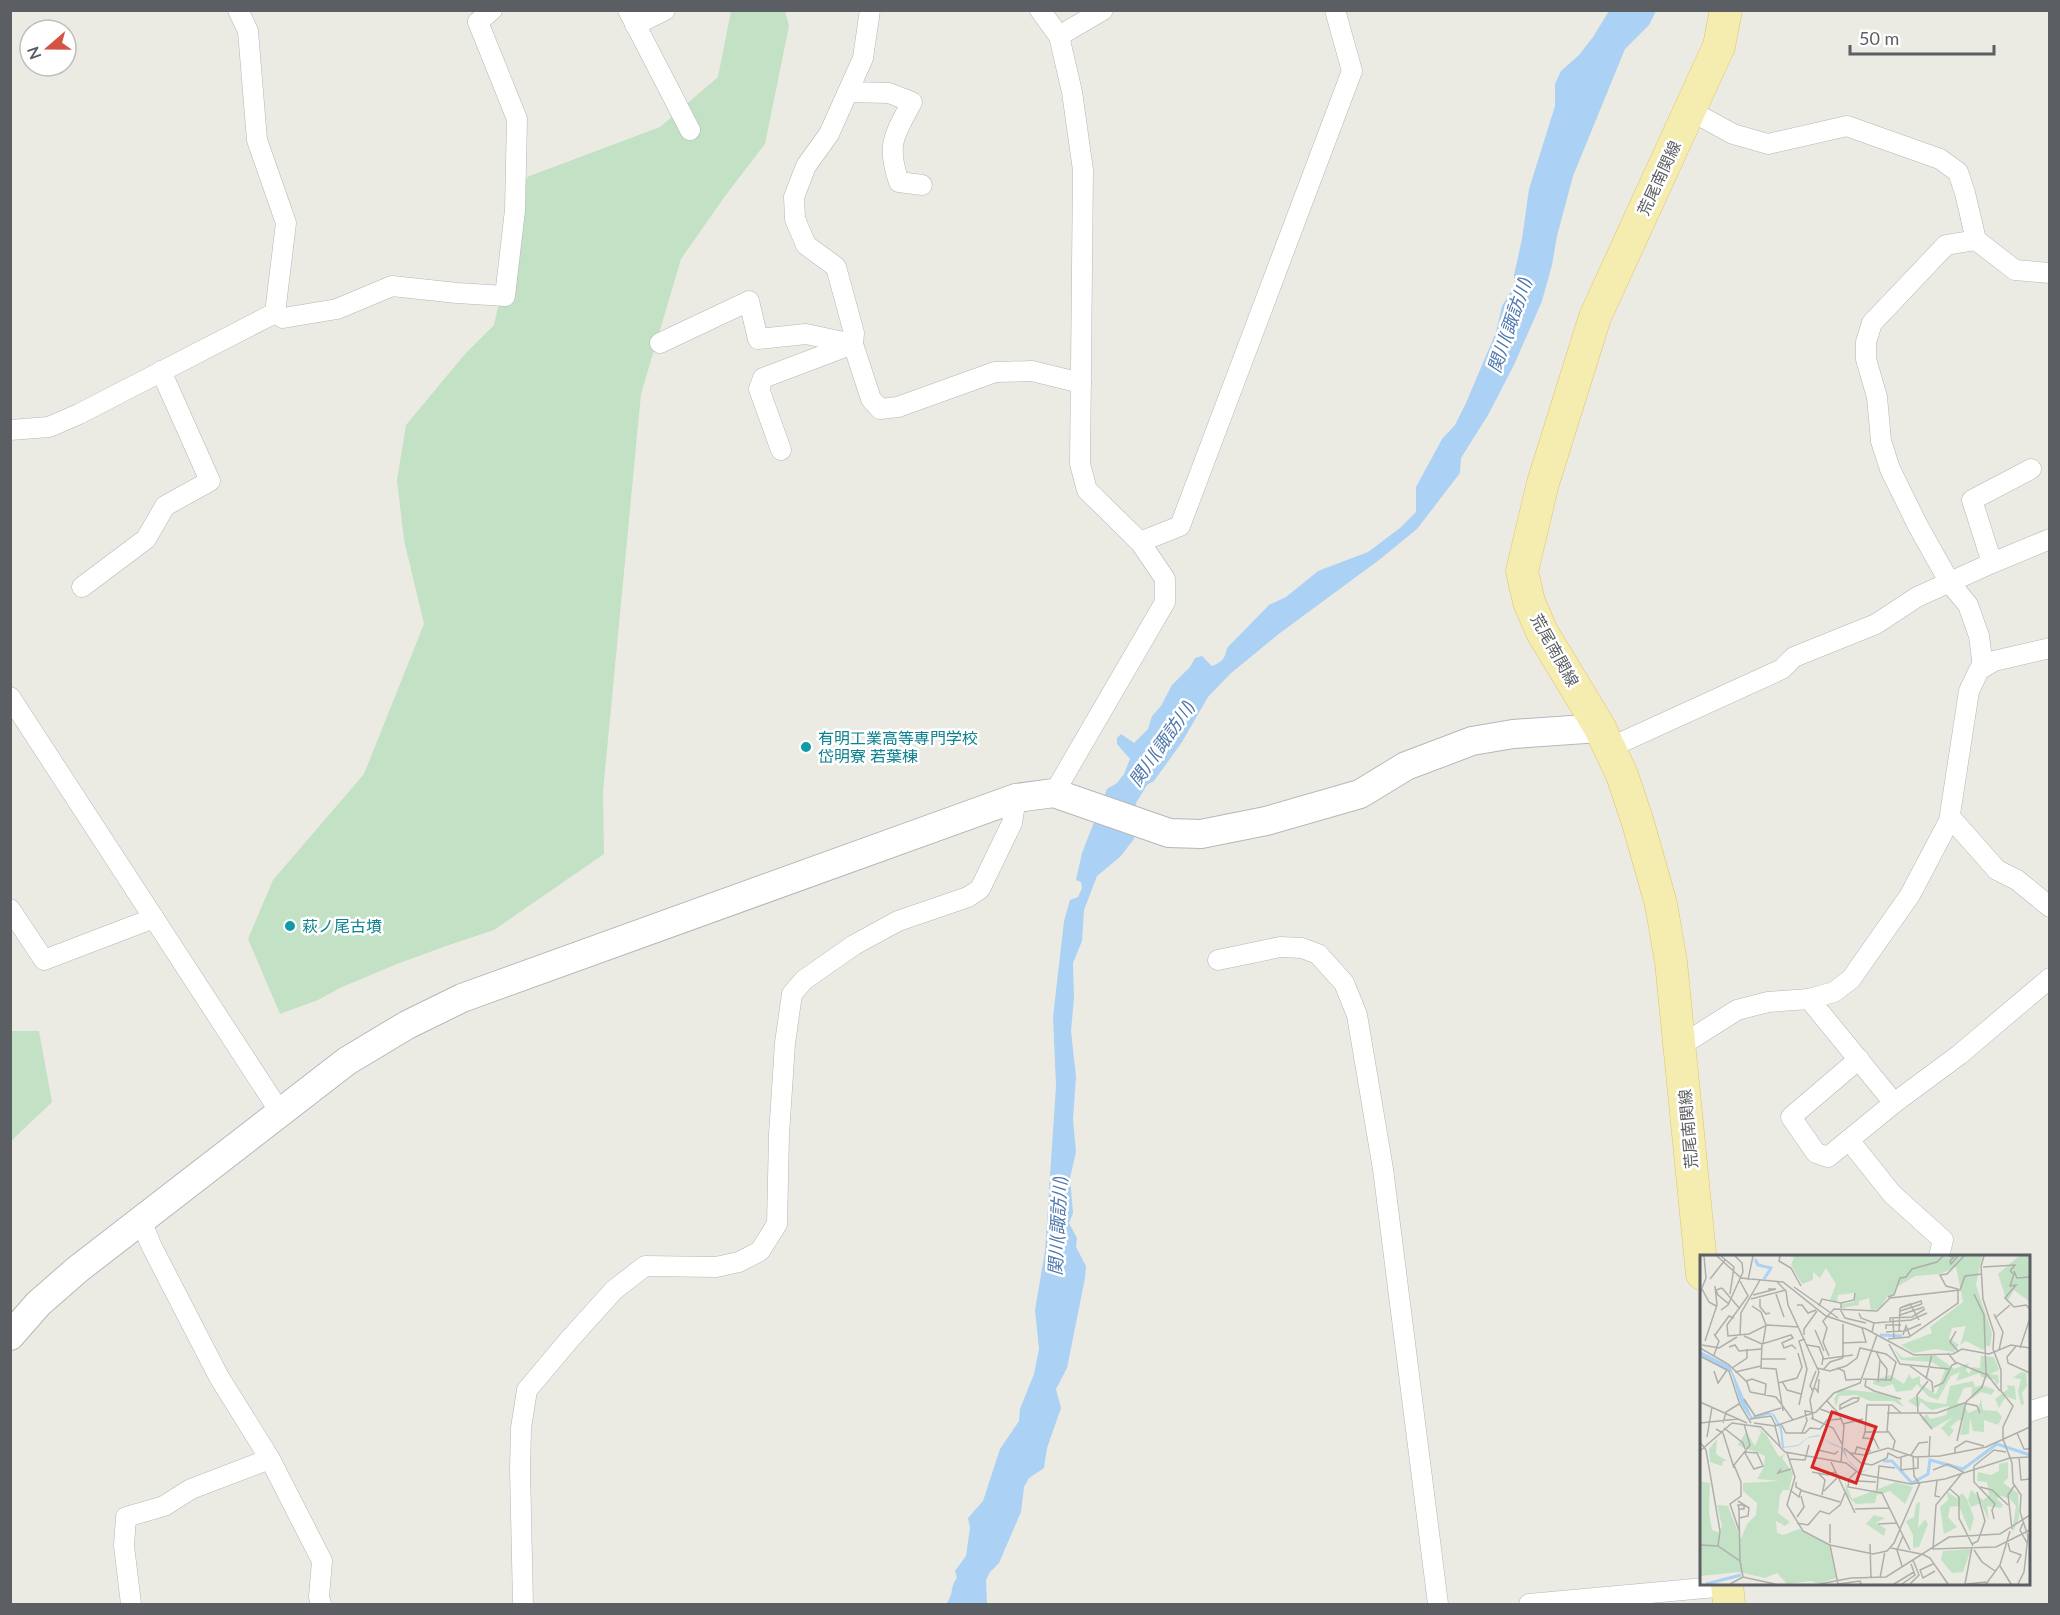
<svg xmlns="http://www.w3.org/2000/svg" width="2060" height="1615" font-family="Lato,'Noto Sans JP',sans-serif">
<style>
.green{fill:#c3e1c4}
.water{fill:#abd1f4}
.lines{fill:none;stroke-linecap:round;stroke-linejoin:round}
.street-casing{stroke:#b4b5b9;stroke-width:21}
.secondary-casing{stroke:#b5b7bc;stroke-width:30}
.primary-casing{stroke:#dfc469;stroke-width:33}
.street{stroke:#fff;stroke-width:20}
.secondary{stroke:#fff;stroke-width:28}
.primary{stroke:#f5edb0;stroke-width:32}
.culture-dot{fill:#0f9aa8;stroke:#fff;stroke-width:2}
.labels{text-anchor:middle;stroke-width:5;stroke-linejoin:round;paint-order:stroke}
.street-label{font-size:16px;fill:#5b5e62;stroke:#fff}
.culture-label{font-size:16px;fill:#0d838f;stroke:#fff;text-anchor:start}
.water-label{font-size:18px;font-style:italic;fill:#4f78ac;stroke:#fff}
.inset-river{fill:none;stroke:#abd1f4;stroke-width:3}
.inset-road{fill:none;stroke:#aeafab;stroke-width:1.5}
.view{fill:#d62828;fill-opacity:0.15;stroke:#d62828;stroke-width:3}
.inset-edge{fill:none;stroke:#5b5e62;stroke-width:3}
</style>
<rect width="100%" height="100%" fill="#ecebe3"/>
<g class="green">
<polygon points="731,11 785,11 789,26 765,144 725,196 681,259 641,394 603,792 604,854 494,930 449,945 397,964 342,987 318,1000 280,1014 248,939 273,880 364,774 424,624 404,540 397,480 406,425 465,354 494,325 527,177 660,127 718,77"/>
<polygon points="11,1031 39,1031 52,1102 11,1141"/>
</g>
<path class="water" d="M1609 11H1656L1649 25 1625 49 1573 176 1557 236 1552 265 1542 301 1514 365 1488 415 1461 458 1460 473 1417 529 1379 560 1280 633 1230 674 1208 697 1182 742 1154 781 1147 785 1136 803 1134 839 1120 857 1097 876 1084 910 1082 941 1073 963 1074 998 1071 1031 1076 1077 1073 1119 1076 1152 1070 1178 1073 1213 1069 1223 1077 1238 1076 1247 1086 1266 1085 1278 1067 1368 1056 1389 1061 1408 1047 1448 1044 1468 1029 1478 1024 1487 1021 1512 999 1563 990 1572 986 1580 987 1604H946C954 1595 950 1585 957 1578L955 1571 966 1556 970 1528 968 1518 983 1501 1000 1449 1019 1421 1020 1409 1034 1374 1039 1349 1035 1310 1045 1251 1056 1086 1053 1017 1064 921 1070 900 1078 897 1082 888 1081 882 1076 880 1082 853 1107 789 1117 783 1124 774 1130 759 1117 744V738L1121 734 1134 743 1148 729 1152 716 1161 706 1172 685 1190 667 1195 658 1202 656 1212 666C1222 662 1225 659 1227 648L1269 605 1286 597 1318 571 1368 552 1400 528 1416 512V487L1442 439 1455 425 1466 403 1496 332 1502 306 1515 285 1514 275 1522 239 1529 189 1555 106V84L1561 71 1579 55 1593 37Z"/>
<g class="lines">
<g class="street-casing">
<g id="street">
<polyline points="628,10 690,130"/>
<polyline points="870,10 863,58 829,134 806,166 794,197 795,219 806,245 836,267 854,333 853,344 871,399 880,409 898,407 995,372 1032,371 1081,383"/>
<polyline points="1040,10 1059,36 1072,92 1083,170 1080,464 1087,490 1140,542 1165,579 1165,602 1054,793"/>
<polyline points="635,25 665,10"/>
<polyline points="1059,36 1103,10"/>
<path d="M848 92 889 93 912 102C894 136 886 144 899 182L922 185"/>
<polyline points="1691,111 1733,134 1768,144 1847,126 1940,159 1958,172 1965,193 1976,240 2015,270 2050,273"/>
<polyline points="1976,240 1946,245 1872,323 1866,342 1866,359 1877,397 1881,441 1890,469 1918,526 1950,583 1968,605 1979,636 1983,667"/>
<polyline points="275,313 283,318 337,309 392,286 457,293 505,296 515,210 517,119 478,22 492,10"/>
<polyline points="660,343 749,301 758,339 806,334 853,344"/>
<polyline points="10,430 49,427 79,414 275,313 286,223 257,140 248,31 238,10"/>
<polyline points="781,450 759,389 763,378 853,344"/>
<polyline points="1140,542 1180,526 1352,71 1335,10"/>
<polyline points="1992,563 2050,539"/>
<polyline points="82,587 146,539 165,506 210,481 161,371"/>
<polyline points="10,697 280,1112"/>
<polyline points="1609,748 1782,669 1794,657 1876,624 1917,597 1992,563 1972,500 2031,469"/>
<polyline points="1950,817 1997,870 2017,880 2050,907"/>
<polyline points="10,909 44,960 154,918"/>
<polyline points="1218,960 1280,947 1302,948 1318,954 1344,983 1357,1015 1383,1169 1438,1604"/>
<polyline points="1809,999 1894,1103"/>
<polyline points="1680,1046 1737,1010 1768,1002 1809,999 1834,992 1851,979 1910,895 1949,821 1969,691 1979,670 1994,661 2050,648"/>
<polyline points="1859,1059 1791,1117 1816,1153 1828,1157 1894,1103 1959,1055 2050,978"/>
<polyline points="1849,1140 1892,1194 1943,1240 1939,1256"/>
<polyline points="141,1221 152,1247 219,1377 270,1459 322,1561 319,1597 321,1604"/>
<polyline points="2028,1412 2050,1405"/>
<polyline points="131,1604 124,1546 126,1517 164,1506 191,1489 270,1459"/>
<polyline points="523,1604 520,1469 521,1428 527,1390 569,1340 614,1290 645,1266 716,1267 739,1262 760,1251 777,1224 779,1135 785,1043 792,994 804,980 854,945 898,921 968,897 980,889 1012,823 1016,798"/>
<polyline points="1529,1604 1727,1586"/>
</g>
</g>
<g class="secondary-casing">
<polyline id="secondary" points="10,1336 38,1304 78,1269 347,1061 407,1025 462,998 1016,798 1054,793 1169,833 1201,834 1266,821 1360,794 1406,766 1472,741 1513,734 1600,728"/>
</g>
<g class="primary-casing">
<g id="primary">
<polyline points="1702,1274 1671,962 1661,904 1638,823 1622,775 1600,728 1542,632 1529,602 1522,571 1543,483 1595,317 1719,46 1726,10"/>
<polyline points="1727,1584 1729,1604"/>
</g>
</g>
<use href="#street" class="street"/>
<use href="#secondary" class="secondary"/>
<use href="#primary" class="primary"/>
</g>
<g class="culture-dot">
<circle cx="806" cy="747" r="6"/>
<circle cx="290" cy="926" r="6"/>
</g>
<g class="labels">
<g class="street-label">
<text transform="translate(1659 178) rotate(-65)" y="6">荒尾南関線</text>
<text transform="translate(1555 650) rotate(61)" y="6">荒尾南関線</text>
<text transform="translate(1688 1129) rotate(-95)" y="6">荒尾南関線</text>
</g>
<g class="culture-label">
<text x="818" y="744">有明工業高等専門学校<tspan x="818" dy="18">岱明寮 若葉棟</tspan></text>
<text x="302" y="932">萩ノ尾古墳</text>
</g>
<g class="water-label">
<text transform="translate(1510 325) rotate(-71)" y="6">関川(諏訪川)</text>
<text transform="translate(1162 744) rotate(-55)" y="6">関川(諏訪川)</text>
<text transform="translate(1058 1226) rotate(-87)" y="6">関川(諏訪川)</text>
</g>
</g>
<g transform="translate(1700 1255)">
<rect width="330" height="330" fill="#ecebe3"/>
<path d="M88 1H282L276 30 292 78 290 92 286 90 283 95 266 86 260 90 266 71 252 73 249 83 259 90 254 97 235 94 214 98 201 90 232 78 230 72 263 47 256 12 240 19 215 21 197 32 195 39 187 42 180 53 171 56 169 43 159 46V50L142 53V49L154 47V38L138 40 137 47 130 45 136 29 126 13 120 23 113 17V25L102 29 91 10 94 2ZM319 1H330V47L314 35 307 47 298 19ZM193 93 203 103 235 100 254 114 269 108 266 115 269 119 273 112 280 113 281 101 294 102 299 115 290 119 298 120 299 127 296 130 295 125 281 122 280 118 256 126 260 117 251 121 238 145 228 141 217 129 212 135 196 137 193 129 183 132 173 129 174 125 190 120 204 129 209 119 212 124 220 121V129L236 139 245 115 232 107 201 105ZM321 117 326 118 327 131 322 138 324 149 321 150 318 136 321 124 313 123ZM273 126 275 132 282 130 295 135 291 140 281 137 271 144 272 132 264 133 257 148 264 149 268 158 278 154 281 144 283 155 297 156 302 162 298 170 284 165V177L273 176 270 162 269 179 260 180 263 166 259 165 250 172 254 175 249 182 241 173 253 162 232 174 221 164 227 159 230 164 246 160 249 151 231 155 221 147 218 153 208 146 216 141 228 147 246 149 250 131ZM307 130 315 131 316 145 306 141 299 153 295 144 308 134ZM140 134 180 138 197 143 204 152 193 146H170L156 140 139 141 136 152 134 144ZM58 173 66 179 79 202 85 199 82 203 93 218 89 235H83L80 240 78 258 90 267 85 271 76 266 77 278 83 280 99 274 129 289 136 323 119 329 111 326 87 329 77 318 65 323 39 317 0 321V226L10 228 9 258 12 275 20 278 22 271 17 250 28 251 41 284 47 269 56 260 57 248 43 236V228L80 226 57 224 64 212 65 201 38 190 46 177 55 191 61 177ZM17 184 16 199 27 206H23L22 211 10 207 9 194ZM308 207V223L303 228 318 238 319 263 312 279 316 251 310 244 301 241 297 244 303 250 301 253 287 251 289 266 281 248 271 252 268 245 271 235 283 245 289 241 287 227 277 226 278 217 291 220 299 216V209ZM145 227 152 244 196 227 213 232 205 249 190 236 177 240 175 248 156 249 146 240ZM247 237 257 243 262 238 267 244 274 263 270 277 259 251 250 252 248 262 257 272 244 279 240 252 248 245ZM220 247 218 273 225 264 228 269 219 292 213 293V280L206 266 214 262 216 249ZM174 260 185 263 176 268 186 274 184 281 166 269ZM271 294 263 317 252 318 241 305 243 296Z" fill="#c3e1c4"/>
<path d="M0 96 30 111 52 162 68 157 74 159 82 173 84 192 98 190 109 182 119 180 129 187 141 192 145 195 148 205 161 217 171 213 161 218 149 207 141 193 131 189 120 181 108 183 98 191 82 193 80 174 72 159 51 164 41 150 31 117 0 100Z" fill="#abd1f4"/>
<path class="inset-river" d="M55 4 58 10 71 13 64 24M180 80 202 81M183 206H192L212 228 228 219 230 205 263 214 297 189 330 200M6 329 41 320"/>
<path class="inset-road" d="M17 1 41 23 83 27 126 61 166 74 214 100 253 99 262 94 289 99 311 90 330 93M21 1 34 12 30 39M80 1 79 6 91 13 101 31M249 1 254 2 250 6 251 9 258 1M284 1 281 11 283 44 294 78 293 94 301 115V136L313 151 303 172V184L312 208 313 228 321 240 320 257 328 281 324 317 318 329M283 12 315 10 310 16M310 16 314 19 310 31 316 30 305 43 314 52 326 50 330 54M314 16 317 23 330 22M10 24 25 5M48 25 53 1M40 26 48 41 27 70 28 81 49 79 67 70 99 72M76 26 86 36 88 50 119 117 110 145 113 163M94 32 138 63M22 33 40 54M22 33 16 35 18 40 29 49M2 34 9 47 16 51M0 38 6 23 4 1M76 39 84 62M274 39 284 60 286 118 300 136M53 40 76 34H68M188 42 194 40 200 23 206 22 212 14 237 7 243 1M51 44 86 35M60 44V52L66 59 70 58M141 48 154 45 155 38M97 50H102L108 58 116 55M52 51 61 57 66 70 63 88M119 51 122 44 141 48V53M200 53 210 49 219 65M200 53 221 46 222 49M140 54 145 63 166 68M21 55 28 50 43 17 42 8 35 1M200 56 222 49M159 58 161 63 174 68 172 77M294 59 303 77 299 95M200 60 224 52M295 63 310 50M193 64 194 84M190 67V63L212 62 225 54M174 68 211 65 227 58M143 69V103M186 74V70H201M115 75 124 96M256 76 250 87 258 96M186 77 205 76 221 69M199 77 200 53M15 80 29 61 34 63M40 80 41 58 60 25M104 80V74L117 56M203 80 206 71 210 81M44 81 62 89 91 80 93 83 82 88 84 93 92 90 96 94M188 84 209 82 258 48V34L246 31 240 20 247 19 264 1M5 86 17 50 15 31M142 88 166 87 162 73M62 89 61 113 76 114 83 156M189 89 200 109 249 114M2 90 19 93 37 82M107 90 119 92 123 102 122 110M316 91 307 102 308 108 330 118M29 92 35 90 39 96 61 94M0 93 28 109 47 127 50 137M320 93 330 63M176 96 180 105 178 127M248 98 255 107 287 120M14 100 19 86 14 79M0 101 29 116 40 150 51 168M129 101 123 87 127 73 123 66 134 54 177 56 190 43 260 35 265 21 282 19M61 104H86M123 104 153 100M180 105 187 114 186 126M210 111 232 127 233 137M32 113 47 103V94M117 113 130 116 146 111 157 103 160 93 186 99 196 107 191 125 163 124M137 113 144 116 146 125 162 124M123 115 130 107 143 103M14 116 18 128 27 115M35 117 61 111M226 124 232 99M166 125 165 131 174 136 201 144M46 126 52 124 66 129 65 140M82 126 87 135 101 139M78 128 97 123 102 112 98 98M234 132 243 128 252 110 257 108M115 133 118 137 119 124M113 136 110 131 116 116M50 137 76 142 93 165M153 143H159L158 146 140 154V150ZM44 144 55 161 81 153M127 146 139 159 144 171 141 207M0 147 47 168M99 150 107 114 99 86 105 84M189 150 187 177H165L167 150H192L201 158M120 154 131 158 128 165M187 158H237L264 148 277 151 280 158M218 158 217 140 228 126M219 158 232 174M111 163 133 173 142 189M50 164 71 161 76 171M0 168 38 164M23 168 26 157 39 149M54 168 75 171 116 157 134 138 160 128 177 80M81 169 86 178H105L110 173 120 174 127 165 142 164M143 169 163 164M75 171 80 191M24 173 43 188 45 194M16 174 23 178 34 213M188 176 195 186 193 194M165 177 163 183 174 184 179 194M102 178 107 166 105 156 112 157M317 178 324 194H330M7 182 12 152M257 186 266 147 282 132 286 120M0 187 6 195 20 276 18 291 0 290M144 193 161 208 172 210 187 203 188 198 198 203 208 200M118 195 135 199 138 196M0 196 32 168 61 172 85 197 146 208 160 219 211 229 245 224 310 203M44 197 57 198 63 211 54 214 45 198M87 198 95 222 87 250 103 276 130 290 138 329M150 198 164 200 188 193 215 202 240 201 286 192 330 172M155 198 157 192 171 196M255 198V193L266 186 284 191M211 200 219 188 228 187M213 201 214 221 219 228M229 202 230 181M319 202 321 225 330 224M201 203V215L218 213V202M310 203 330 202M89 204 105 205 109 190M131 207 155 258M81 214 78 218 91 214M233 215 248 209 263 217 236 250 233 294 296 292 330 275M112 217 128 220 135 217M156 217 149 224 148 232 182 238 210 295M118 218 125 225 122 240M158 226 176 227M237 226 235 241 240 242M96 227V232L103 236 140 247M280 232 292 235 308 250M250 234 259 242V263L273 291M90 235 99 242 101 235M177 235 179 211 195 213M124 236 137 223M38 246 49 253 48 261 39 263M38 250H44V254H39ZM39 254 40 306M155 254 189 253M97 262 104 252 101 241M294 264 292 255 295 249 274 227V211L294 195 306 197M97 268 108 270 120 256 129 259 140 250 145 238M323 268 320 275 327 288M130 269V288M178 269 197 268M312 274 308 240 314 231M40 278 30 249 41 241V227L34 210 50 190 44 169M308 288 310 296 321 300 317 308M170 289 171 323M272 289 278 286 285 266 277 237M130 290 173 299 187 296 194 288 220 228M18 291 40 306 43 322M191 293 221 299M274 295 282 307 295 316M222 299 230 303 248 329M233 309 220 315 223 323 235 316M202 311 197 295 203 281M300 311 311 329M180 323 185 296M30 329 43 322 75 329M120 329 151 323 186 322 249 282 300 279 330 260M138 329 160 326 161 329M194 329 214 317M202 329 215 320 211 309M210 329 219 320 213 305M265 329 272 292M267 329 286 327M286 329 300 310 310 276"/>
<path class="view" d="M132 157 176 172 156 228 112 212Z"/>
<rect width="330" height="330" class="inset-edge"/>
</g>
<rect width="2060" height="1615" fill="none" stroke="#5b5e62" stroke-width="24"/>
<g transform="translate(48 48) rotate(250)"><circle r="28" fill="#ffffff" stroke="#bdbfc0" stroke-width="1.5"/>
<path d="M0-4.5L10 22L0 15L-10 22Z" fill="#d35442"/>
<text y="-9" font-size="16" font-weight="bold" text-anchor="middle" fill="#5b5e62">N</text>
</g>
<path d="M1850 45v9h144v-9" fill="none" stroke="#5b5e62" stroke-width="3"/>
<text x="1859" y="45" font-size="18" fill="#5b5e62" stroke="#ffffff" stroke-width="4.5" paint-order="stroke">50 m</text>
</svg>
